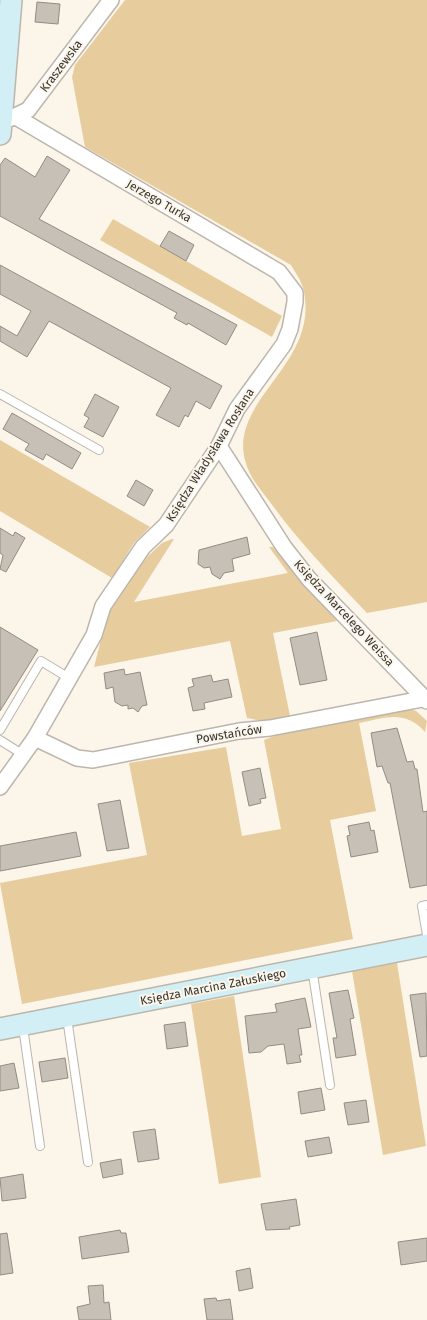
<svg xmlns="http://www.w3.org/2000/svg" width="427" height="1320" font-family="'Fira Sans',sans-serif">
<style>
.green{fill:#e7cc9d}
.building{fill:#c6c0b6;stroke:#928d83}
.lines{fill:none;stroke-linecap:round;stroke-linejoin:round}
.lane-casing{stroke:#bcb6ac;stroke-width:10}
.street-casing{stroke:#bcb6ac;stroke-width:18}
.secondary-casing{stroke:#bcb6ac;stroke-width:24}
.lane{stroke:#fff;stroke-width:8}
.street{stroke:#fff;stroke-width:15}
.secondary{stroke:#d2eff6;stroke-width:21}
.labels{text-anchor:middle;stroke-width:4;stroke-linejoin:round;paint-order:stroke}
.street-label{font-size:12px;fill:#373531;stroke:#fbf5ea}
</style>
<rect width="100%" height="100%" fill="#fbf5ea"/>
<g class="green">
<path d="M125 0H427V602L367 613C333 577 299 542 270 502 260 489 249 477 245 460 229 398 322 363 303 288 301 280 295 272 291 265L85 147 72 77 75 65Z"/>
<polygon points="113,219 282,316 272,337 100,240"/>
<polygon points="0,440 150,527 134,543 112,578 0,511"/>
<polygon points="172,539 174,539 134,602 288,573 269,547 273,547 337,621 273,633 290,716 262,721 247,718 230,641 94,667 109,609 147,557 162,543"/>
<path d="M407 708 416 711 427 721 425 732C405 709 385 718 359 723L376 811 330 820 353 939 22 1004 0 883 147 855 129 763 226 747 242 836 281 829 264 740 282 733Z"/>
<polygon points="397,963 426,1146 383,1155 352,971"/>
<polygon points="234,996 261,1177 219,1184 191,1004"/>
</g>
<g class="building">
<polygon points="37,2 60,4 58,24 35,22"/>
<polygon points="47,156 70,170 39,219 237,325 226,345 188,323 187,325 174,318 177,313 0,216 0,165 5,158 35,177"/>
<polygon points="169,231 194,245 186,261 160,246"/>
<polygon points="0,265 222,386 210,409 196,401 188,417 185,415 179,427 156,415 171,388 49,321 27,357 0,341 0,326 17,336 31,311 0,294"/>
<polygon points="95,394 119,407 103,437 84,427 89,418 84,415"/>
<polygon points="12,413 81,453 72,469 46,454 43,460 25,450 29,444 3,429"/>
<polygon points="136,480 153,490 144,506 127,496"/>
<polygon points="0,528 13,536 15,532 25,538 6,572 0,569 3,555 0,553"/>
<polygon points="247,537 250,554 232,559 234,571 224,573 220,579 212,574 210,567 204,568 198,564 199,550"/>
<polygon points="0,627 38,650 0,711"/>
<polygon points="317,632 327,680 300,685 290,638"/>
<polygon points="124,669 125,675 140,672 147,705 142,706 138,712 133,708 128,709 128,705 122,706 115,702 113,687 106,689 104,673"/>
<polygon points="211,675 213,682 228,679 232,697 204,703 205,709 193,711 188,688 194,686 192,679"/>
<polygon points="397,728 407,762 413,761 415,769 417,769 423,812 427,811 427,885 410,888 390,783 388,783 382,766 377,767 371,733"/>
<polygon points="260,768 266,798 260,799 261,803 249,806 242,772"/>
<polygon points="120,800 129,848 107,851 98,804"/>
<polygon points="369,822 371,831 374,830 378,852 351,857 347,836 350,835 348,826"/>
<polygon points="76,832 81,856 0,871 0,846"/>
<polygon points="348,990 354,1018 350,1019 356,1055 336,1058 333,1038 337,1038 329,993"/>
<polygon points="426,993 427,1056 420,1057 410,995"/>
<polygon points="305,998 311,1027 298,1029 302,1055 299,1055 301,1062 287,1064 284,1044 268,1046 261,1052 249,1053 245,1016 277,1012 275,1004"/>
<polygon points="185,1022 188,1046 167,1049 164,1025"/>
<polygon points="65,1058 68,1078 42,1082 39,1062"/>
<polygon points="14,1063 19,1088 0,1091 0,1066"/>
<polygon points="321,1088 325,1110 301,1114 298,1092"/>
<polygon points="366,1100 369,1122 348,1125 344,1103"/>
<polygon points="155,1129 159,1159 138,1162 133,1132"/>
<polygon points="329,1137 332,1153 308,1157 305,1141"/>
<polygon points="121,1159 123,1174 103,1178 100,1163"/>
<polygon points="23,1174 26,1198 2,1201 0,1178"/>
<polygon points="296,1199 300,1225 289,1227 290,1229 266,1230 261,1204"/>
<polygon points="120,1230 121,1233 126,1233 129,1252 82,1259 79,1237"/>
<polygon points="7,1233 13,1273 0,1275 0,1234"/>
<polygon points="427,1238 427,1261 401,1265 398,1242"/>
<polygon points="250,1268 253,1288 239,1291 236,1271"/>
<polygon points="103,1285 104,1303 109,1302 111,1320 79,1320 77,1307 90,1304 88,1286"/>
<polygon points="216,1298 217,1301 230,1299 233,1320 207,1320 204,1299"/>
</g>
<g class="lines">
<g class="lane-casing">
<g id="lane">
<polyline points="0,394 99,450"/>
<polyline points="0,730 41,661 69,678"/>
<polyline points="0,740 22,754"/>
<polyline points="427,905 422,906 427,935"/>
<polyline points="312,968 330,1085"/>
<polyline points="67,1018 88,1162"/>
<polyline points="23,1027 40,1146"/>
</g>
</g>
<g class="street-casing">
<g id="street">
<polyline points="9,119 28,110 111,0"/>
<polyline points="219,446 284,547 309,579 427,701"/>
<polyline points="35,738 77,758 93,760 239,731 270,728 427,698"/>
<polyline points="0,787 35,738 94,635 103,606 143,547 166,525 219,446 237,409 284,344 290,329 295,302 295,293 279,272 16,117"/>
</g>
</g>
<g class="secondary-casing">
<g id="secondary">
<polyline points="0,134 11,0"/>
<polyline points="0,1029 427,945"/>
</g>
</g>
<use href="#lane" class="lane"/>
<use href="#street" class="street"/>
<use href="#secondary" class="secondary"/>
</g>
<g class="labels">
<g class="street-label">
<text transform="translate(61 66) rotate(-53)" y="4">Kraszewska</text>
<text transform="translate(159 201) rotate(30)" y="4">Jerzego Turka</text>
<text transform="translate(210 455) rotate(-58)" y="4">Księdza Władysława Rosłana</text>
<text transform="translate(344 613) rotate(47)" y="4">Księdza Marcelego Weissa</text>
<text transform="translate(229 734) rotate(-9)" y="4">Powstańców</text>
<text transform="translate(213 987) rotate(-11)" y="4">Księdza Marcina Załuskiego</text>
</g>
</g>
</svg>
